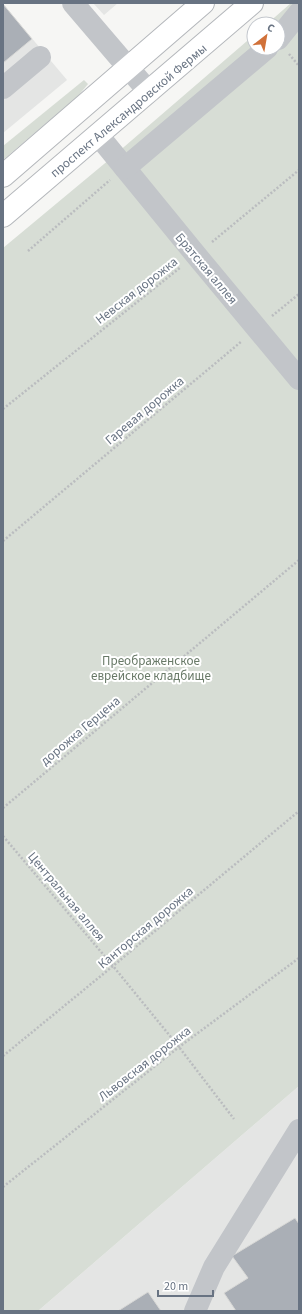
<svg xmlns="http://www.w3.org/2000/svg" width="302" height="1314" font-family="'Source Sans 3',sans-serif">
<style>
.built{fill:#e4e5e4}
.green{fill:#d7ddd5}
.building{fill:#aaafb6;stroke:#d8d8d6}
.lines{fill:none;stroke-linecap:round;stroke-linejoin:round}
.major-casing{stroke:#b4b7bb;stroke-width:24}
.path{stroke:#babcbf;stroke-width:2.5;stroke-dasharray:2 2;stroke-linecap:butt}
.minor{stroke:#c2c5c9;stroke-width:22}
.major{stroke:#fff;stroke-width:22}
.labels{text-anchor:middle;stroke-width:4;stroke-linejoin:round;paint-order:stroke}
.street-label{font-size:13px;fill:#687382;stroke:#fff}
.park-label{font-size:13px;fill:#687967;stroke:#fff}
</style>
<rect width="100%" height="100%" fill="#f6f6f4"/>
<g class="built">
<polygon points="93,3 118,3 104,15"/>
<polygon points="3,4 67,80 3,133"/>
<polygon points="299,1086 299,1311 38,1311"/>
</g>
<g class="green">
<polygon points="291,3 299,3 299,1086 38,1311 3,1311 3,248 110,159 254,35 254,48 278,48 278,24 267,24"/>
<polygon points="84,80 88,84 78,96 3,160 3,146"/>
</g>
<g class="building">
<polygon points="3,4 32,39 3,63"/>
<polygon points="295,1218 299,1224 299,1311 236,1311 224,1293 248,1278 232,1256"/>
<polygon points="148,1292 161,1311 118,1311"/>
</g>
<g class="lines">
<g class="major-casing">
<g id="major">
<polyline points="3,176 203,3"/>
<polyline points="3,216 252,3"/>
</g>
</g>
<g class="path">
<polyline points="289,54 299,66"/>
<polyline points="212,242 299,170"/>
<polyline points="28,251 110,180"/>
<polyline points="272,316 299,294"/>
<polyline points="3,409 181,267"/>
<polyline points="3,541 242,341"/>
<polyline points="3,808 299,560"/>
<polyline points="3,836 113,966 179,1047 234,1119"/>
<polyline points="3,1056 113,966 299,811"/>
<polyline points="3,1187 179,1047 299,958"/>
</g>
<g class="minor">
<polyline points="73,3 149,92"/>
<polyline points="278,39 299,13"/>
<polyline points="3,88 40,57"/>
<polyline points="98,135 196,255 299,379"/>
<polyline points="125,168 267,48"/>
<polyline points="195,1311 214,1267 299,1130"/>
</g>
<use href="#major" class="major"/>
</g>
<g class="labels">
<g class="street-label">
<text transform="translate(128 110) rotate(-40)" y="5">проспект Александровской Фермы</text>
<text transform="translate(207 268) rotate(50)" y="5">Братская аллея</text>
<text transform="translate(136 290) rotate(-38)" y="5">Невская дорожка</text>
<text transform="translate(144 410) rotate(-40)" y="5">Гаревая дорожка</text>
<text transform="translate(80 730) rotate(-40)" y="5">дорожка Герцена</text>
<text transform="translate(67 896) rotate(50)" y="5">Центральная аллея</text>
<text transform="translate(145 927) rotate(-40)" y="5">Канторская дорожка</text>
<text transform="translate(144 1063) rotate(-38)" y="5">Львовская дорожка</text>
</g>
<g class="park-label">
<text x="151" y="665">Преображенское<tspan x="151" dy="15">еврейское кладбище</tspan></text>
</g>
</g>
<rect width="302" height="1314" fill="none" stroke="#687382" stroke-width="8"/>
<g transform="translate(266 36) rotate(31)"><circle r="19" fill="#ffffff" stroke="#c3c7cd"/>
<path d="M0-3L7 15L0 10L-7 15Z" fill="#d17139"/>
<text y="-6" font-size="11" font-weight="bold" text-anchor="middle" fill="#687382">С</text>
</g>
<path d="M158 1290v6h55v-6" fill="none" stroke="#687382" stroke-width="2"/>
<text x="164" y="1290" font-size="12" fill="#687382" stroke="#ffffff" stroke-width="3" paint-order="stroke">20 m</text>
</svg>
